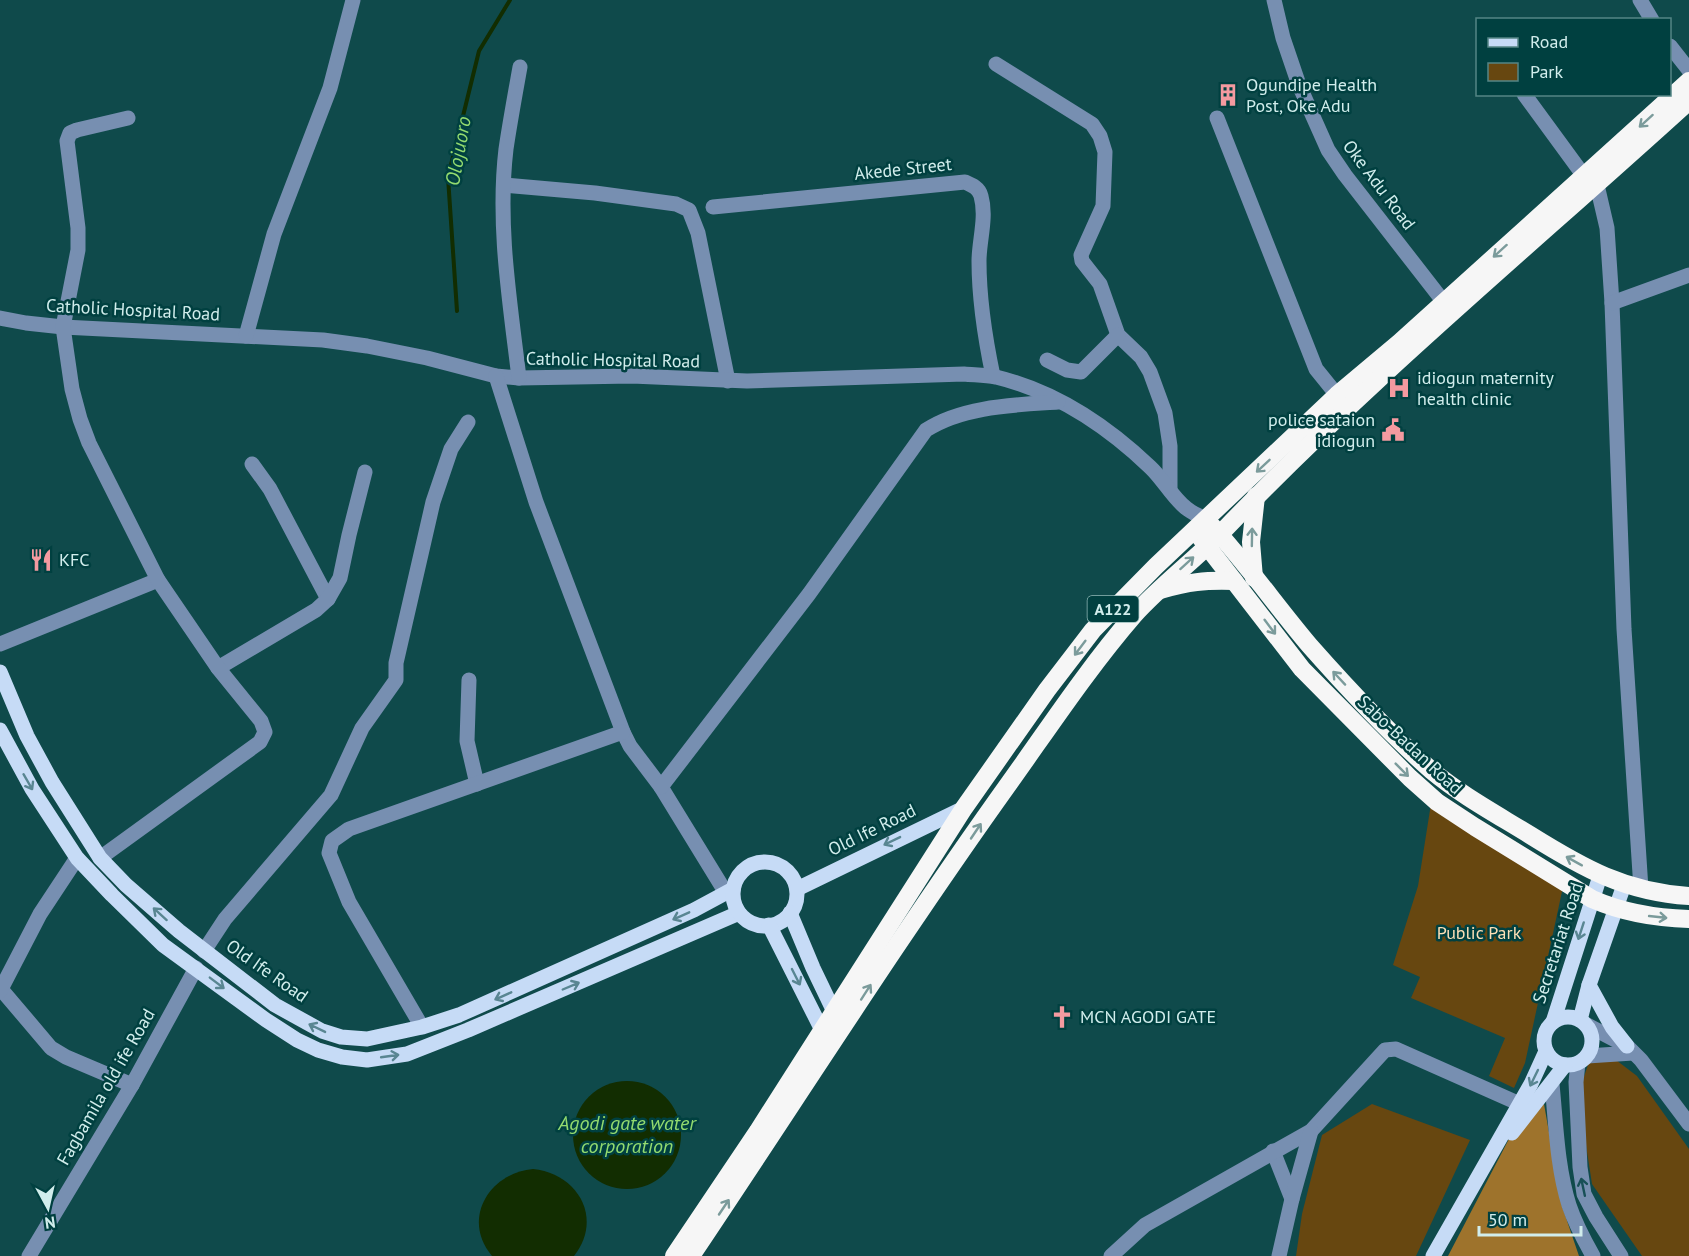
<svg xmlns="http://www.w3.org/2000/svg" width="1689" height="1256" font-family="'PT Sans',sans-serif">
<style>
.green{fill:#674710}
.forest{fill:#9e732c}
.water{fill:#122d01}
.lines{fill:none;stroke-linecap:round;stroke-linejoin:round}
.stream{stroke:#122d01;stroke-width:4}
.minor{stroke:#778fb1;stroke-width:15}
.major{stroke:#c6dbf6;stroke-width:15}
.highway{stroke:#f6f6f6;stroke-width:18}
.oneway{stroke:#7b9b9b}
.oneway2{stroke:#598692}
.oneway3{stroke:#185057}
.labels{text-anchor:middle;stroke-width:5;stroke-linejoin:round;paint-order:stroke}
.shield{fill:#004040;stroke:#92b9b8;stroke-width:1.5}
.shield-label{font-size:16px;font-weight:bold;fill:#d1edec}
.poi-label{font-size:18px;fill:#d1edec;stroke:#004040;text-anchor:start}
.street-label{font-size:18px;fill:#d1edec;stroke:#004040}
.park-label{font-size:18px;fill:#fddfb6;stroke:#004040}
.water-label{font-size:20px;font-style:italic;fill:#93db6f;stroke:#004040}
</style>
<rect width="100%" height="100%" fill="#0f4a4b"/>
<g class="green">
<polygon points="1433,791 1566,873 1525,1063 1514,1088 1489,1076 1505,1038 1411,998 1420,977 1393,965 1418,886"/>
<polygon points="1616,1060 1637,1076 1689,1149 1689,1256 1642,1256 1592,1184 1578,1094 1589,1062"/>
<polygon points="1372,1104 1470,1140 1416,1256 1296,1256 1302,1214 1322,1135"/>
</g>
<polygon class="forest" points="1544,1104 1562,1206 1579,1256 1448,1256 1511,1135"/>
<g class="water">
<circle cx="627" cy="1135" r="54"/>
<path d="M533 1169C577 1173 604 1218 574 1256H492C461 1219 489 1173 533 1169Z"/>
</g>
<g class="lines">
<polyline class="stream" points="457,311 448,177 479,51 510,0"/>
<g class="minor">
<polyline points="1274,0 1283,38 1299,85 1328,150 1345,175 1450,310"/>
<polyline points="1640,0 1652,20"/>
<polyline points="1670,46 1689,70"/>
<polyline points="996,64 1092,124 1100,136 1105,152 1103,206 1081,255 1082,261 1100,284 1118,335 1141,357 1150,372 1165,413 1170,446 1170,490"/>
<polyline points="1524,94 1584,176"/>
<polyline points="1217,118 1316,369 1337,395"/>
<polyline points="504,185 595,193 676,204 689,210 698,233 728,381"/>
<polyline points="1597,185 1607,228 1612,303 1624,629 1641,889"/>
<path d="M713 207 965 182C972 185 979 188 981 196 987 217 979 241 979 261 979 301 985 338 993 376"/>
<polyline points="1612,303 1689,275"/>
<path d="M0 318 26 323 63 327 323 340 367 346 427 358 496 376 519 378 632 376 747 381 964 374C974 375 985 375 996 377 1054 391 1107 426 1150 467 1163 479 1172 497 1186 508 1192 513 1200 516 1206 520"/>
<polyline points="246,336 274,234 330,88 353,0"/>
<polyline points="1047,360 1067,370 1081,372 1118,335"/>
<polyline points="496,376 536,502 623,732 630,746 661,787 726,893"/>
<path d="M519 378C510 302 497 225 506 149 510 122 515 95 520 67"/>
<polyline points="252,464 270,489 328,599"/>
<polyline points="0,644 158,580"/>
<polyline points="218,668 316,610 328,599 340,578 349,535 365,472"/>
<polyline points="469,680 467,741 477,784"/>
<path d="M661 787 809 594 926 430C963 406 1015 405 1058 402"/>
<polyline points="100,858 260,742 265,732 261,721 218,668 158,580 89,443 80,419 72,389 63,327 78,250 78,228 67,141 70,133 77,130 128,118"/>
<polyline points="204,951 225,919 331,795 362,728 396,680 396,663 433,502 451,449 468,422"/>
<polyline points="1,989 51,1048 66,1057 132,1085"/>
<polyline points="0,991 40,914 77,858"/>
<polyline points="1585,1024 1627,1046 1641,1060 1689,1124"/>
<polyline points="422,1027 349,902 329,853 332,841 349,829 623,732"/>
<polyline points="1587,1056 1633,1053"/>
<polyline points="1578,1063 1576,1082 1580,1167 1584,1194 1596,1217 1621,1256"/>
<path d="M1552 1084C1556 1124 1557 1167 1569 1205 1575 1223 1584 1240 1593 1256"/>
<polyline points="1273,1151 1292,1199"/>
<polyline points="29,1256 132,1085 196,968"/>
<polyline points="1111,1256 1145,1225 1311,1131 1385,1050 1396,1049 1520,1104"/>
<polyline points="1279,1256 1292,1199 1311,1131"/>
</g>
<g class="major">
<polyline points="0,672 27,736 52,782 100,858 126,885 179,931 275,1005 322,1031 341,1037 367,1039 422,1027 459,1015 694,910 733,889"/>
<polyline points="0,730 32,789 77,858 112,895 163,945 266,1020 297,1040 318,1050 342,1057 367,1060 407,1054 468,1030 739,913"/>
<circle cx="765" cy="894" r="32"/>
<polyline points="797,889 964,808"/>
<polyline points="790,913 813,968 838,1020"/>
<polyline points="769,925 826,1038"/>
<polyline points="1589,985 1612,1027 1627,1046"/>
<circle cx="1568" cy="1041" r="24"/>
<polyline points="1580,1020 1589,985 1624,885"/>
<polyline points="1553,1022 1600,876"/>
<polyline points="1512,1133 1565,1065"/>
<polyline points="1433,1256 1531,1084 1546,1051"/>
</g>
<g class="highway">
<path d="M1212 526C1247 564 1277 607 1310 646 1348 689 1388 732 1431 770 1461 795 1496 814 1530 835 1583 868 1625 892 1689 896"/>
<path d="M1200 537 1302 669 1410 778 1437 802 1475 827 1592 899C1624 913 1654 918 1689 919"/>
<polyline points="1254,578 1251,542 1256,496"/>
<path d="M1160 590C1189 582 1204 580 1234 581"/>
<polyline points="674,1256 758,1131 964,808 1047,690 1093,630 1156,566 1337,395 1399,343 1689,81"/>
<path d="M691 1256C797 1098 899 937 1010 782 1050 726 1089 667 1134 615 1162 584 1195 560 1224 530 1370 378 1533 243 1689 101"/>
</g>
</g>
<defs><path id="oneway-shaft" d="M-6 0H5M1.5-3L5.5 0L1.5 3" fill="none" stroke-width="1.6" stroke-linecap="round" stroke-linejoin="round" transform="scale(1.5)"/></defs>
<g class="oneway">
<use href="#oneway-shaft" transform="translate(1646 121) rotate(138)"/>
<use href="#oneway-shaft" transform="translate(1500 251) rotate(138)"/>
<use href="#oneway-shaft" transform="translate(1263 466) rotate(137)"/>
<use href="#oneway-shaft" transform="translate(1252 537) rotate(-89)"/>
<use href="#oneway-shaft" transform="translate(1187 563) rotate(-42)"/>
<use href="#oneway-shaft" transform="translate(1270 627) rotate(53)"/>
<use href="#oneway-shaft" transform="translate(1080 648) rotate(127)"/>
<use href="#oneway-shaft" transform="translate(1339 678) rotate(-133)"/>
<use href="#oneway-shaft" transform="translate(1402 770) rotate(45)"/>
<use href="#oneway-shaft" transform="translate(976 831) rotate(-56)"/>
<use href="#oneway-shaft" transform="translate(1574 861) rotate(-151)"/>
<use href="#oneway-shaft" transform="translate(1658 917) rotate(6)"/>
<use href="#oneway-shaft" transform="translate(866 992) rotate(-57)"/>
<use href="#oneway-shaft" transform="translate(724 1207) rotate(-56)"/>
</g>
<g class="oneway2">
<use href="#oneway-shaft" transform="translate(28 782) rotate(60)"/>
<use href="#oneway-shaft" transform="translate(892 841) rotate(154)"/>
<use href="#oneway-shaft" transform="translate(160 914) rotate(-138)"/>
<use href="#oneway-shaft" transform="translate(681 916) rotate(156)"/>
<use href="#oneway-shaft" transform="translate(1581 931) rotate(108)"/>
<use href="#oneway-shaft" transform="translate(796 977) rotate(63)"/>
<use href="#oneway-shaft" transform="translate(217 983) rotate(37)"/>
<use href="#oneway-shaft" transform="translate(571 986) rotate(-23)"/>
<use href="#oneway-shaft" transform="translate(503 996) rotate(156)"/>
<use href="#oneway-shaft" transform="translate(317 1028) rotate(-154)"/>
<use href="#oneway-shaft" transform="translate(390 1056) rotate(-8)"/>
<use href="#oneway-shaft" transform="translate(1534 1078) rotate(116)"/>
</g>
<use class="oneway3" href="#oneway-shaft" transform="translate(1583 1187) rotate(-102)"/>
<defs>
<g id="building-bare" transform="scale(1.8)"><path d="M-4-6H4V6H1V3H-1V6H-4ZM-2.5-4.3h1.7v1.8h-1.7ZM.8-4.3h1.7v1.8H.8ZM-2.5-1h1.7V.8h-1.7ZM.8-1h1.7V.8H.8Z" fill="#f49aa0" stroke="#004040" stroke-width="2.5" paint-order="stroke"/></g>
<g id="hospital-bare" transform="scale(1.8)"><path d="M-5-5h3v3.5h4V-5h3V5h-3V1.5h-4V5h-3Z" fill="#f49aa0" stroke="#004040" stroke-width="2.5" paint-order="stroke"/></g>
<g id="civic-bare" transform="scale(1.8)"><path d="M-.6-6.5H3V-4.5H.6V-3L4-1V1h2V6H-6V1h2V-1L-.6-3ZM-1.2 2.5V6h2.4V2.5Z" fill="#f49aa0" stroke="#004040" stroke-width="2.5" paint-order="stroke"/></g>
<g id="restaurant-bare" transform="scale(1.8)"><path d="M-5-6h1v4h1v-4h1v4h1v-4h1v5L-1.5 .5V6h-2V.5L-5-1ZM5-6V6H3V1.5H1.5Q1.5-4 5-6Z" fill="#f49aa0" stroke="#004040" stroke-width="2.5" paint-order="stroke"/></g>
<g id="church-bare" transform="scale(1.8)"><path d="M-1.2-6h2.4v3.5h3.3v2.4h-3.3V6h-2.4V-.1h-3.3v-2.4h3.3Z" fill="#f49aa0" stroke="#004040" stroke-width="2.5" paint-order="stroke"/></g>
</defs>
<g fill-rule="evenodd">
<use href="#building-bare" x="1228" y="95"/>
<use href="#hospital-bare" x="1399" y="388"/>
<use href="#civic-bare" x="1393" y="430"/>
<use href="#restaurant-bare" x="41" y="560"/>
<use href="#church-bare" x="1062" y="1017"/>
</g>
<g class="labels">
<rect class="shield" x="1087.5" y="596" width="51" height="26" rx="4.5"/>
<g class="shield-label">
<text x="1113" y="615">A122</text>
</g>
<g class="poi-label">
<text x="1246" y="91">Ogundipe Health<tspan x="1246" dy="21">Post, Oke Adu</tspan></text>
<text x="1417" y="384">idiogun maternity<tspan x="1417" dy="21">health clinic</tspan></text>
<text x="1375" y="426" text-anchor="end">police sataion<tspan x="1375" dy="21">idiogun</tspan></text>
<text x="59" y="566">KFC</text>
<text x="1080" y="1023">MCN AGODI GATE</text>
</g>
<g class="street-label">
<text transform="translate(903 169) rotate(-6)" y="6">Akede Street</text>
<text transform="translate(1379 185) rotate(53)" y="6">Oke Adu Road</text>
<text transform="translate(133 310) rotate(3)" y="6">Catholic Hospital Road</text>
<text transform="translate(613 360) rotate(1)" y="6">Catholic Hospital Road</text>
<text transform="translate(1410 745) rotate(43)" y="6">Sabo-Badan Road</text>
<text transform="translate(872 830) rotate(-26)" y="6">Old Ife Road</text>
<text transform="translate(1558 943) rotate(-72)" y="6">Secretariat Road</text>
<text transform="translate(267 971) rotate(35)" y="6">Old Ife Road</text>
<text transform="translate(106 1087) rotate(-60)" y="6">Fagbamila old ife Road</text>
</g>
<g class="park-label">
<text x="1479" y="939">Public Park</text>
</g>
<g class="water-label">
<text transform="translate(458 151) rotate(-80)" y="7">Olojuoro</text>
<text x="627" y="1130">Agodi gate water<tspan x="627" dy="23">corporation</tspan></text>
</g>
</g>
<rect x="1476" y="18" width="195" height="78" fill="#004040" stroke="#548585" stroke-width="1.5"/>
<rect x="1488" y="38" width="30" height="9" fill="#c6dbf6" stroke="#548585" stroke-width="1.5"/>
<text x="1530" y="48" font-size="18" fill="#d1edec">Road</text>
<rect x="1488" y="63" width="30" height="18" fill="#674710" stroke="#548585" stroke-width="1.5"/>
<text x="1530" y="78" font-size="18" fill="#d1edec">Park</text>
<g transform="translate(48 1208) rotate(172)" stroke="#004040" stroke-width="4.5" paint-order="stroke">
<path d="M0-4.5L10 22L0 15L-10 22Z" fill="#d1edec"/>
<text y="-9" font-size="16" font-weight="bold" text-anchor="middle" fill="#d1edec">N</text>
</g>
<path d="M1479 1226v9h102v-9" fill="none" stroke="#d1edec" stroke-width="3"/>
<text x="1488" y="1226" font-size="18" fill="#d1edec" stroke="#004040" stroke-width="4.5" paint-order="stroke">50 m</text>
</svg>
